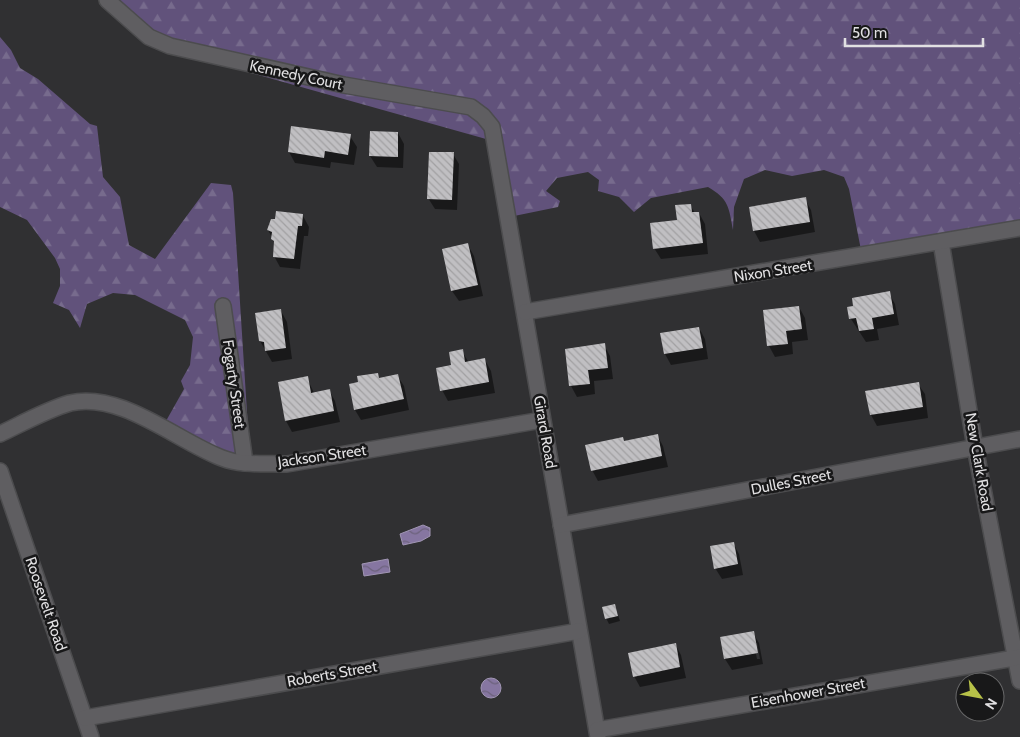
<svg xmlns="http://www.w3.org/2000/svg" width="1020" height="737" font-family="Cabin,sans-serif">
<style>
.forest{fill:url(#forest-firs)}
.water{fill:url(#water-waves);stroke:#a196b4}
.shadow{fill:#0007;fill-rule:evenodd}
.building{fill:url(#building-back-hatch)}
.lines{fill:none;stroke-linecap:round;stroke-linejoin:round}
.minor-casing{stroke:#4c4c4e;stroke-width:18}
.minor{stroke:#5f5e61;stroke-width:15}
.labels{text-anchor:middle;stroke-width:5;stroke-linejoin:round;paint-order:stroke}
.street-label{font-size:15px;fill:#e1e0e2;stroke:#181819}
</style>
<defs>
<pattern id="forest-firs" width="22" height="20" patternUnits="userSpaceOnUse" patternTransform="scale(1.25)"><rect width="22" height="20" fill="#61527b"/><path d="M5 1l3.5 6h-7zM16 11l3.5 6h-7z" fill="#776b8d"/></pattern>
<pattern id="water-waves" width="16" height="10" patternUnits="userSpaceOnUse" patternTransform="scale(1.25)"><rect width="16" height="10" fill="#8676a1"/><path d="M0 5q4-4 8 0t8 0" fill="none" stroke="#6c627c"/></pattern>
<pattern id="building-back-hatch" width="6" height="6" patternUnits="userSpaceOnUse" patternTransform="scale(1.25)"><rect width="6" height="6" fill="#c0bfc2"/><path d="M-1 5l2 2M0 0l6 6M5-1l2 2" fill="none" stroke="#a1a0a2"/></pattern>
</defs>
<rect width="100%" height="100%" fill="#303032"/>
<g class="forest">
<path d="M120 0H1020V224L861 250 849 189 844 177 824 170 792 176 765 170 744 179 734 207 733 230C729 208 729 199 708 187L651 198 634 212 619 197 598 191 599 180 588 172 557 178 546 191 560 201 558 207 504 218 486 139 234 68V66L192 51 145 25Z"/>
<polygon points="0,37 11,50 20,68 38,79 90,124 97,126 103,177 120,197 129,245 155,259 211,183 231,185 233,193 250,459 221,457 166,421 184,389 181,381 190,365 193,337 185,320 135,295 113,293 87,304 80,328 69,310 53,303 60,286 60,269 55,258 27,220 0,207"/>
</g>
<g class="water">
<polygon points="423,525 430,528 430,536 421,541 403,545 400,534"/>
<polygon points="388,559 390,572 364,576 362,564"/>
<circle cx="491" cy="688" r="10"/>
</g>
<g class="shadow">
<polygon points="292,128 350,136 357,147 354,165 331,162 330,168 295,163 289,152"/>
<polygon points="398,133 404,144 403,168 377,167 370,156"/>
<polygon points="453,154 459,164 457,210 435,209 428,198"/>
<polygon points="805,199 811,210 815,232 760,242 754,231 750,208"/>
<polygon points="690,205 695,213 699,213 705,224 708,254 661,259 654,248"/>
<polygon points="303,216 309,227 308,236 304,236 300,269 280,267 274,256 275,243 268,230"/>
<polygon points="468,245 474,256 483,296 459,301 452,291"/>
<polygon points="889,293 895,304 899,325 877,329 879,340 866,342 851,319 849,308"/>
<polygon points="799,307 805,318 808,340 792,342 793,354 775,357 769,346 765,312"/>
<polygon points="281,311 287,322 292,359 272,362 260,341"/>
<polygon points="699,328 705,339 708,359 671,365 665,354 662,334"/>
<polygon points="604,345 610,356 613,379 594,381 595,394 577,397 571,386"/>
<polygon points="462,351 469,363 485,360 491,371 495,393 448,401 442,390"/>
<polygon points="377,374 380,379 397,375 404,386 409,410 361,420 355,410 359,383"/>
<polygon points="307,378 314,393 329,390 335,401 340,422 292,432 286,421"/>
<polygon points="918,384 925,394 928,418 877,426 871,415 867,392"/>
<polygon points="657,435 663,446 668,467 598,481 592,470 624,442"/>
<polygon points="733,543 739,554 743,575 722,579 715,568"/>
<polygon points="615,606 620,621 609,624 606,618"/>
<path d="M753 633 759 643 763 664 732 670 725 659 721 638ZM754 643H757L760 659H757Z"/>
<polygon points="675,644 681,655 686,678 640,687 634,676"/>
</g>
<g class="building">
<polygon points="291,126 351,134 348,155 325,151 324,158 288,152"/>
<polygon points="370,131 398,132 398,157 369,156"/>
<polygon points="429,152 454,152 452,200 427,199"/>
<polygon points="806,197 810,222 753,231 749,207"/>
<polygon points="691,204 692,212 699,212 703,243 653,249 650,223 677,220 675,205"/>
<polygon points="276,211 303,214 302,226 298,226 294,259 273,257 274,241 271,239 272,232 267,230 271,219 275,219"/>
<polygon points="468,243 478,285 451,291 442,249"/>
<polygon points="890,291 894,314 872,318 874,329 859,331 856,318 849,319 847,307 853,306 852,298"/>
<polygon points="799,306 802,329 786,331 788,344 767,346 763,310"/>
<polygon points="281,309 286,348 265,351 264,342 259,341 255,313"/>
<polygon points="699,327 703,348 664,354 660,333"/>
<polygon points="605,343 608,368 588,370 590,384 569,386 565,349"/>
<polygon points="463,349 465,362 485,358 489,382 440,391 436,368 451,365 449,352"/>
<polygon points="378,373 379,378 398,374 404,399 354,410 349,384 358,382 357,376"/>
<polygon points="308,376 311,393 330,389 334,411 285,421 278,382"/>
<polygon points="919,382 923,407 870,415 865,391"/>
<polygon points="658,434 662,456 591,471 585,445 623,437 624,441"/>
<polygon points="734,542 738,564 714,569 710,546"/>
<polygon points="615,604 618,616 605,619 602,607"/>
<polygon points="754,631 758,653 724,659 720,637"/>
<polygon points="676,643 680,667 633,677 628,653"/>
</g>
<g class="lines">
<g class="minor-casing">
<g id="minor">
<polyline points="107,0 149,37 170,46 344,85 471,107 483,116 492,127 598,737"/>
<polyline points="941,242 975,447 1020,681"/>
<polyline points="223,306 245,463"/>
<polyline points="525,312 1020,228"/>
<path d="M0 434C23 423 46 410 70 403 121 391 177 441 222 458 242 466 266 463 287 464L542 420"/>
<polyline points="0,471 91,737"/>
<polyline points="561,525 1020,439"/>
<polyline points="85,718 579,631"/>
<polyline points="597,730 1020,657"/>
</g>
</g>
<use href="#minor" class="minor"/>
</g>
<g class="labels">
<g class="street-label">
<text transform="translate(296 75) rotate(12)" y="5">Kennedy Court</text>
<text transform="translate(773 271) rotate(-9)" y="5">Nixon Street</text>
<text transform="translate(234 384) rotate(82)" y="5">Fogarty Street</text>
<text transform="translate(545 432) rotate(80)" y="5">Girard Road</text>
<text transform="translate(322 456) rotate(-8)" y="5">Jackson Street</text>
<text transform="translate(979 462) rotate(80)" y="5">New Clark Road</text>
<text transform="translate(791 482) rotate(-11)" y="5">Dulles Street</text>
<text transform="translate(46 604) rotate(71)" y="5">Roosevelt Road</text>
<text transform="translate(332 674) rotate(-10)" y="5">Roberts Street</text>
<text transform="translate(808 693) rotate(-10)" y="5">Eisenhower Street</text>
</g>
</g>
<g transform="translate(980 697) rotate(122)"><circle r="24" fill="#181819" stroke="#686869"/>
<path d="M0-4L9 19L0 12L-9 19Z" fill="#b7c148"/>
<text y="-8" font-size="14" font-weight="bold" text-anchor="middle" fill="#e1e0e2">N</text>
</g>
<path d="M845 38v8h138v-8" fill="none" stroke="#e1e0e2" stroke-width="2.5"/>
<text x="852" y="38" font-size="15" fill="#e1e0e2" stroke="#181819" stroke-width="4" paint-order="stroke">50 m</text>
</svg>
